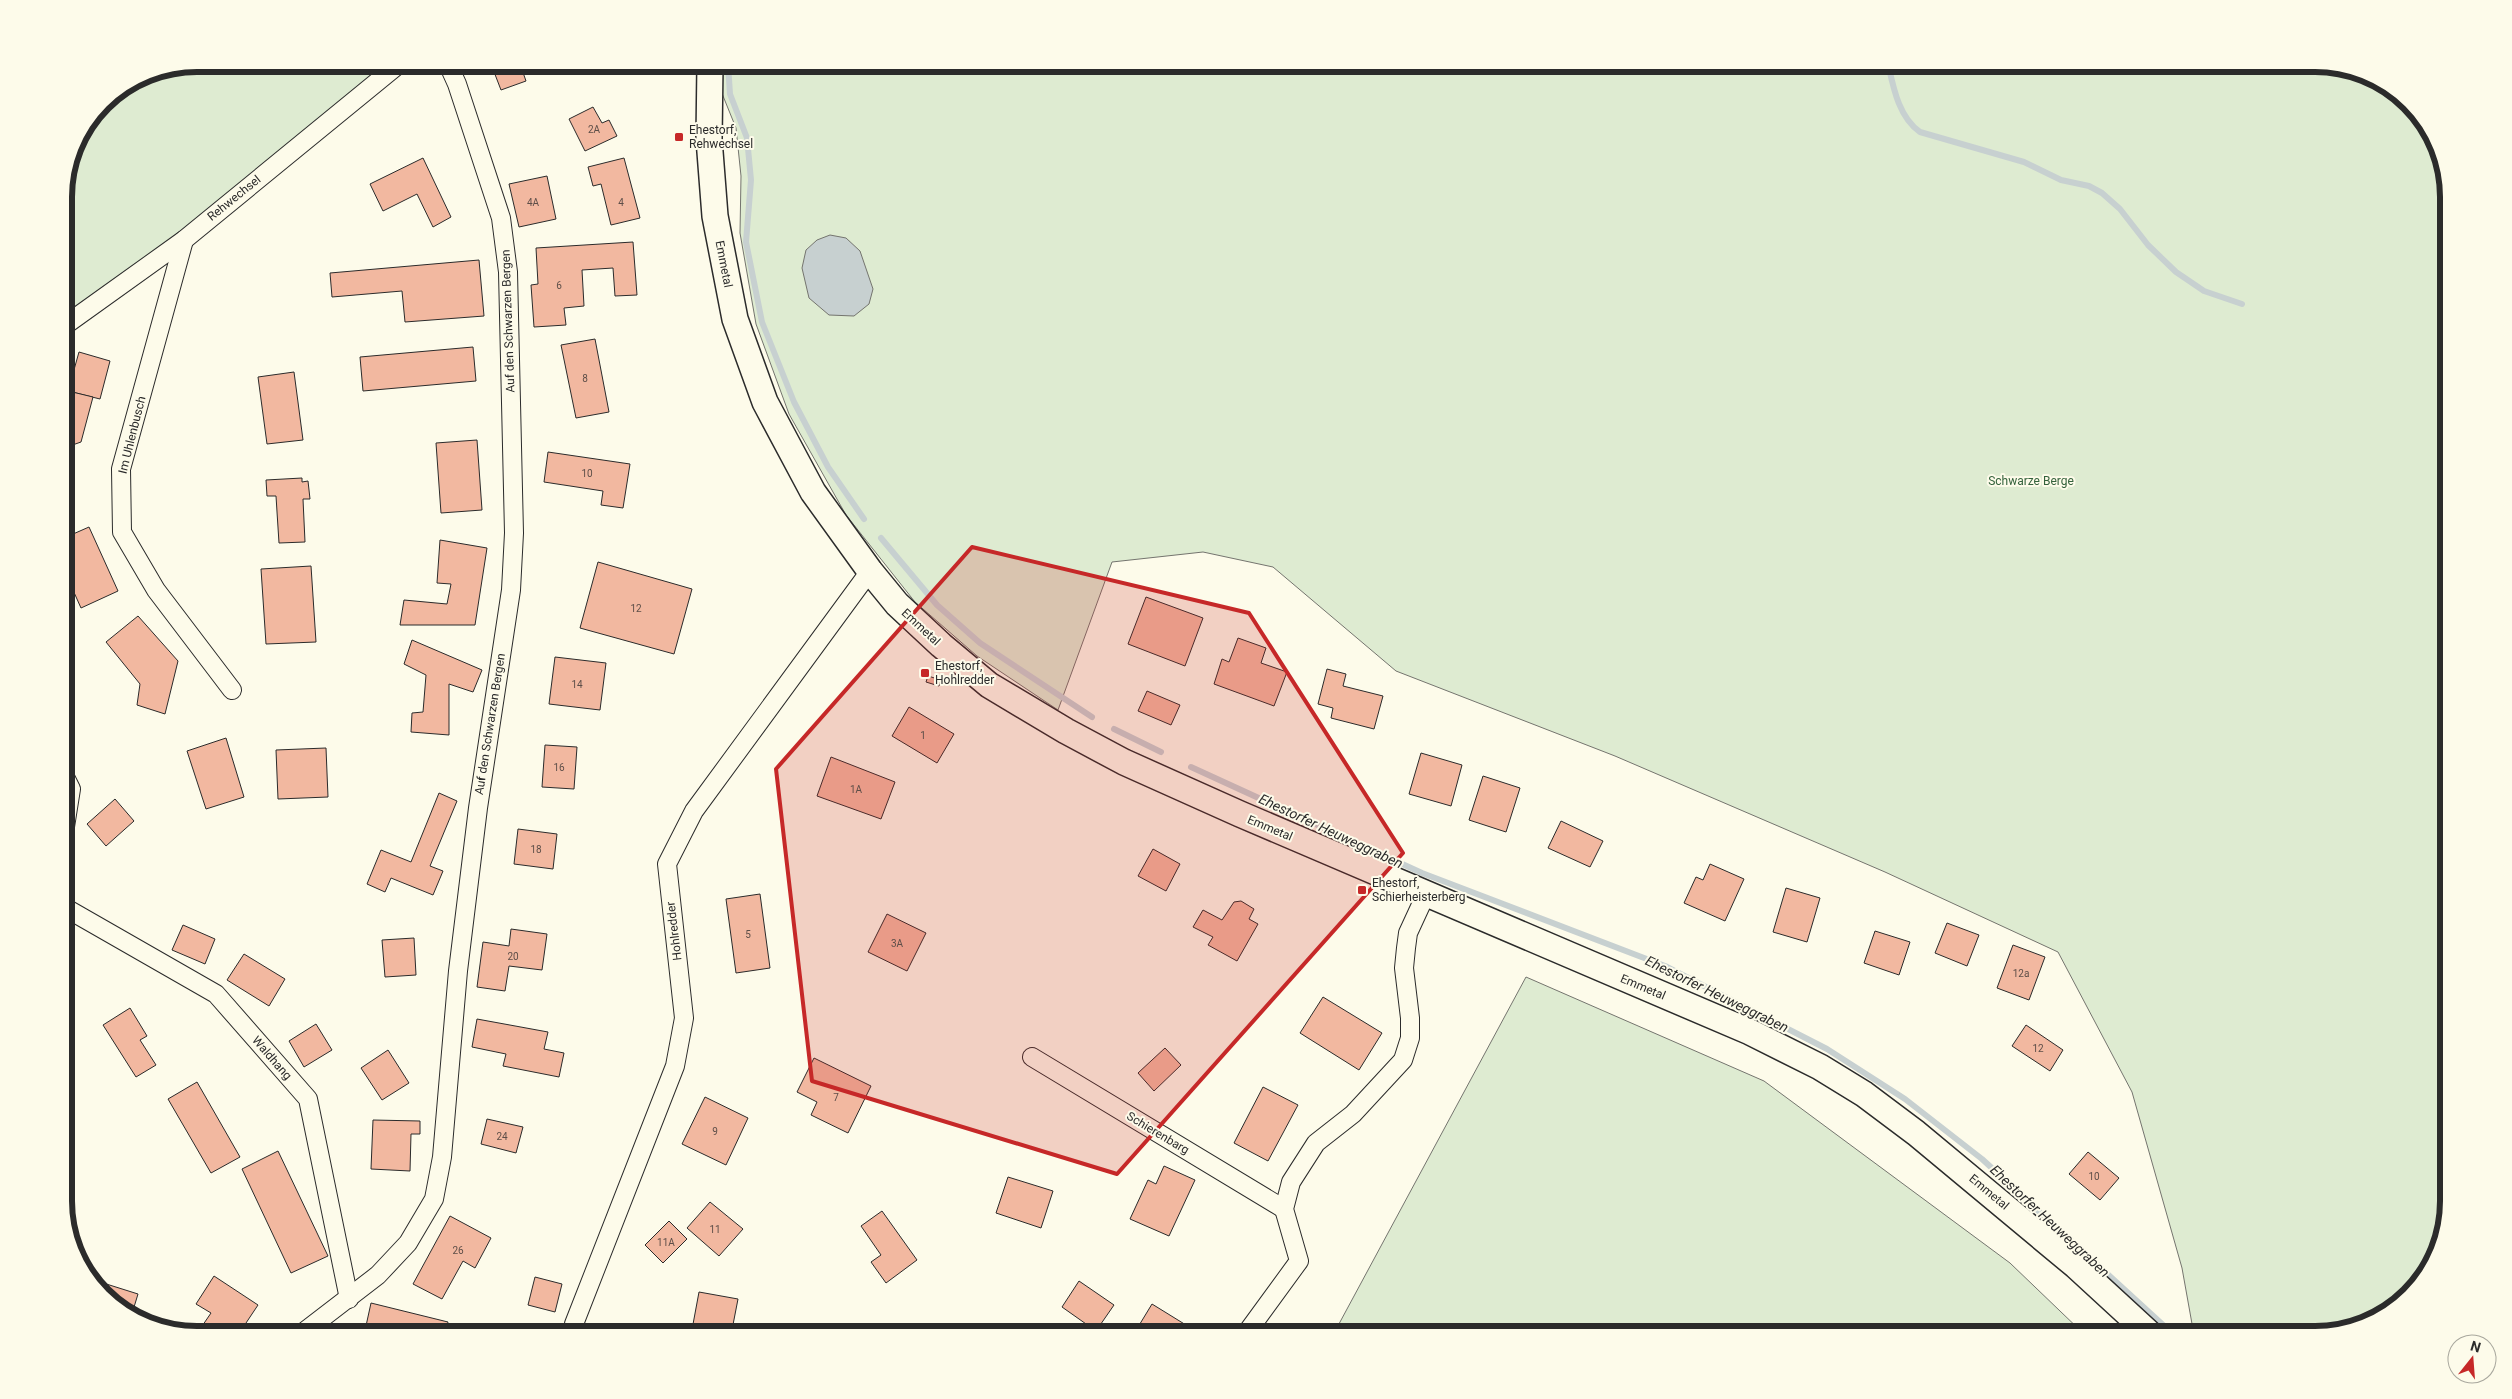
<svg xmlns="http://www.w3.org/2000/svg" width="2512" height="1399" font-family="Roboto,sans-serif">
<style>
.green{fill:#deebd1;stroke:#74746e}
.water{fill:#c7d0d0;stroke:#74746e}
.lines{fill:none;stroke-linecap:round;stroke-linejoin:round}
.stream{stroke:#c7d0d0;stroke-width:6}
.building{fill:#f2b8a0;stroke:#2b2b2b}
.minor-casing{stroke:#2b2b2b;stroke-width:20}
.secondary-casing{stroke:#2b2b2b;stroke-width:28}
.minor{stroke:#fdfbea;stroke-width:18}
.secondary{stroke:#fdfbea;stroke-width:25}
.marked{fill:#c62828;fill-opacity:0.2;stroke:#c62828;stroke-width:4;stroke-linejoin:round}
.poi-dot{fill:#c62828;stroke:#fdfbea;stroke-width:2}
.labels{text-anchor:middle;stroke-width:4;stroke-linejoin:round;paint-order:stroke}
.number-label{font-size:10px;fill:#5d4e48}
.poi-label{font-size:12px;fill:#2b2b2b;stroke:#fdfbea;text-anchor:start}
.street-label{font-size:12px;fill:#2b2b2b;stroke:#fdfbea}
.park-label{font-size:12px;fill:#34623c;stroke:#fdfbea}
.water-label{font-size:14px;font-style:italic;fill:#2b2b2b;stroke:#fdfbea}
.rim{fill:none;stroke:#2b2b2b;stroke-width:6}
</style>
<rect width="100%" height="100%" fill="#fdfbea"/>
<g class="green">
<polygon points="198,64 399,64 64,326 64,189 74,146 96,114 124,98 126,87 147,74"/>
<polygon points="721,64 2314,64 2381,82 2430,131 2448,189 2448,1201 2430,1268 2381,1317 2314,1335 2194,1335 2182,1268 2132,1092 2058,952 1885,872 1615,756 1396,671 1273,567 1203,552 1112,562 1058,710 977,656 915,602 846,515 789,414 756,324 740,233 741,176 736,128 721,91"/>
<polygon points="1526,977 1764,1081 2010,1263 2085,1335 1333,1335"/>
</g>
<polygon class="water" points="830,235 846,238 860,251 873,289 869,304 854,316 829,315 809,298 802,268 806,250 817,240"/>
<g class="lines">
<g class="stream">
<polyline points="728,64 730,94 747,138 751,180 746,242 762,322 794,402 828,467 864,519"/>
<path d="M1882 64 1889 68C1894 91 1900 118 1920 132L2024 162 2061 180 2089 186 2102 193 2120 209 2148 245 2176 272 2204 291 2242 304"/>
<polyline points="881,538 937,605 980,643 1092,717"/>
<polyline points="1114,729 1161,752"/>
<polyline points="1191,767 1422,873 1665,966 1827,1049 1905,1099 1982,1159 2174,1335"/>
</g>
</g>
<g class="building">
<polygon points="491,64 520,64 526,81 501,90"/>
<polygon points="593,107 602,123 609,120 617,136 585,151 569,119"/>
<polygon points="423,158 451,217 433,227 417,194 383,211 370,184"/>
<polygon points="624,158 640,218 611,225 601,184 593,186 588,167"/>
<polygon points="547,176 556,219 519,227 509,184"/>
<polygon points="633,242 637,295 615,296 613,268 582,270 584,306 564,308 566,325 534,327 531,285 538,284 536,248"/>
<polygon points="479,260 484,316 405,322 402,291 332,297 330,273"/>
<polygon points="595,339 609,412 576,418 561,345"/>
<polygon points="473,347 476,381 363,391 360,357"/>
<polygon points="79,352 110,361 100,399 68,391"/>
<polygon points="294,372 303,440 267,444 258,377"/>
<polygon points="64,390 93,397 81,442 64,448"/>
<polygon points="477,440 482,510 441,513 436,443"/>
<polygon points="548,452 630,464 623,508 601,505 603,491 544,482"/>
<polygon points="302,478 302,482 308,481 310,499 303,499 305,542 279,543 276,496 267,496 266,480"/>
<polygon points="89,527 118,591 81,608 64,570 64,538"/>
<polygon points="440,540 487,548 475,625 400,625 404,600 447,604 451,584 437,583"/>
<polygon points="598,562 692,589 674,654 580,628"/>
<polygon points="311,566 316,642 266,644 261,569"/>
<polygon points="1146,597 1203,618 1185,666 1128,644"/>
<polygon points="138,616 178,661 165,714 137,705 140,684 106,642"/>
<polygon points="1238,638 1266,648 1261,663 1287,672 1274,706 1214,684 1222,659 1229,662"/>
<polygon points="412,640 482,670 473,692 449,684 449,735 411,732 412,713 423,712 426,675 404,664"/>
<polygon points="555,657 606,663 600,710 549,704"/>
<polygon points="1327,669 1346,674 1343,686 1383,696 1374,729 1331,718 1333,708 1318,704"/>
<polygon points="928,676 941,680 939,686 926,682"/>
<polygon points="1147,691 1180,705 1171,725 1138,711"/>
<polygon points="909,707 954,734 937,763 892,736"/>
<polygon points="226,738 244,797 206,809 187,751"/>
<polygon points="545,745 577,747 574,789 542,787"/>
<polygon points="326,748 328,797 278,799 276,750"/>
<polygon points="1421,753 1462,765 1451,806 1409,794"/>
<polygon points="831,757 895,782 881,819 817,796"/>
<polygon points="1483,776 1520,788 1506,832 1469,820"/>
<polygon points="439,793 457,801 430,866 443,871 433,895 391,878 385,892 367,884 381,850 411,862"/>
<polygon points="115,799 134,821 106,846 87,824"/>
<polygon points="1561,821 1603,841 1590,867 1548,848"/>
<polygon points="518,829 557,834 553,869 514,864"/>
<polygon points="1153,849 1180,864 1166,891 1138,876"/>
<polygon points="1710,864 1744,879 1725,921 1684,903 1696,877 1703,880"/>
<polygon points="1786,888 1820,898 1807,942 1773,932"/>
<polygon points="760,894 770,968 736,973 726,899"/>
<polygon points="1241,901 1254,909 1249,919 1258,924 1237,961 1208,945 1213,937 1193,927 1203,910 1222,920 1234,902"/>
<polygon points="887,914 926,933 907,971 868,952"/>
<polygon points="1947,923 1979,935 1967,966 1935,953"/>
<polygon points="183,925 215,939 205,964 172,950"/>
<polygon points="511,929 547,934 542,970 509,966 505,991 477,987 483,942 509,946"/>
<polygon points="1875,931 1910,942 1899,975 1864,963"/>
<polygon points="414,938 416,975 385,977 382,940"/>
<polygon points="2013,945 2045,957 2029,1000 1997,988"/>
<polygon points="244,954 285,979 269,1006 227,980"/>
<polygon points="1323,997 1382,1033 1359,1070 1300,1033"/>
<polygon points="130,1008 147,1036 140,1040 156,1065 136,1077 103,1025"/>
<polygon points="477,1019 548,1032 544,1049 564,1053 559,1077 503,1066 506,1054 472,1047"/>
<polygon points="316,1024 332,1050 304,1067 289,1041"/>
<polygon points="2026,1025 2063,1050 2050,1071 2012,1046"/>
<polygon points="1165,1048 1181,1065 1154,1091 1138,1073"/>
<polygon points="388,1050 409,1083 382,1100 361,1068"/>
<polygon points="814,1058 871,1086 848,1133 811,1115 817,1102 797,1092"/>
<polygon points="197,1082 240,1157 211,1173 168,1099"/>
<polygon points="1263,1087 1298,1105 1268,1161 1234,1143"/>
<polygon points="705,1097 748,1118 726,1165 682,1144"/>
<polygon points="487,1119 523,1127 516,1153 481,1144"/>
<polygon points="373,1120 420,1121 420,1134 411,1134 410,1171 371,1169"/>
<polygon points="278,1151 328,1256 291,1273 242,1169"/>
<polygon points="2088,1152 2119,1178 2100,1200 2069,1174"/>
<polygon points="1164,1166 1195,1180 1169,1236 1130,1219 1148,1180 1156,1184"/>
<polygon points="1008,1177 1053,1191 1041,1228 996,1213"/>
<polygon points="710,1202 743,1229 719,1256 687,1228"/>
<polygon points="882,1211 917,1260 886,1283 871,1262 881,1255 861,1226"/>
<polygon points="450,1216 491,1238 475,1268 463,1261 442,1299 413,1284"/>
<polygon points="669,1221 687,1239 663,1263 645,1245"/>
<polygon points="214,1276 258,1305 238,1335 196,1335 211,1313 196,1304"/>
<polygon points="535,1277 562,1284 555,1312 528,1305"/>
<polygon points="1079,1281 1114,1305 1096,1331 1062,1307"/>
<polygon points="100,1282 138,1294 131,1317 99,1287"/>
<polygon points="699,1292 738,1299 731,1335 691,1335"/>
<polygon points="371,1303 448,1322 445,1335 364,1335"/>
<polygon points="1152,1304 1186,1325 1179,1335 1140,1335 1135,1332"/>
</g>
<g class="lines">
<g class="minor-casing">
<g id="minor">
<polyline points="184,240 121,469 122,532 156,590 232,690"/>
<polyline points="64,326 184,240 399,64"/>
<polyline points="64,775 71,789 64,833"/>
<polyline points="64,907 216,994 308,1099 349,1299"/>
<polyline points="1032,1057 1284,1209"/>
<polyline points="300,1335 378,1275 408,1243 434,1199 442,1157 458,971 478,808 511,590 514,533 508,272 501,218 457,84 448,64"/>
<polyline points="573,1335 574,1324 675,1066 684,1018 667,864 694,811 870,571"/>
<polyline points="1245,1335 1299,1261 1284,1209 1291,1182 1316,1143 1353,1114 1403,1060 1410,1038 1410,1018 1404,968 1406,948 1408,933 1426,894"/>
</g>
</g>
<g class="secondary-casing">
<polyline id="secondary" points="710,64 709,139 715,216 735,319 765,402 813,492 870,571 897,604 941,645 989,685 1066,731 1124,762 1240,814 1750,1032 1820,1067 1864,1094 1916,1133 2076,1266 2151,1335"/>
</g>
<use href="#minor" class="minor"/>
<use href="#secondary" class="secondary"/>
</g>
<path class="marked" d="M972 547 1249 613 1403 853 1117 1174 812 1081 776 769Z"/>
<g class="poi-dot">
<rect x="674" y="132" width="10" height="10" rx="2.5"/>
<rect x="920" y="668" width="10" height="10" rx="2.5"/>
<rect x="1357" y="885" width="10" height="10" rx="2.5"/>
</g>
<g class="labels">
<g class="number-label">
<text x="594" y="133">2A</text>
<text x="533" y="206">4A</text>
<text x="621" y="206">4</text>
<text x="559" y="289">6</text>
<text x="585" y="382">8</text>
<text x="587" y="477">10</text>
<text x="636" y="612">12</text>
<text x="577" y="688">14</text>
<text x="923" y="739">1</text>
<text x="559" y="771">16</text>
<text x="856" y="793">1A</text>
<text x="536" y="853">18</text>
<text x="748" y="938">5</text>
<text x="897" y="947">3A</text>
<text x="513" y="960">20</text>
<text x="2021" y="977">12a</text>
<text x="2038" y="1052">12</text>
<text x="836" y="1101">7</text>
<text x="715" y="1135">9</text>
<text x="502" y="1140">24</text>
<text x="2094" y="1180">10</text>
<text x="715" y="1233">11</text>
<text x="666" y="1246">11A</text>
<text x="458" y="1254">26</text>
</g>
<g class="poi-label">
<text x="689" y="134">Ehestorf,<tspan x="689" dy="14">Rehwechsel</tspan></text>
<text x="935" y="670">Ehestorf,<tspan x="935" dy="14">Hohlredder</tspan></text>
<text x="1372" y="887">Ehestorf,<tspan x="1372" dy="14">Schierheisterberg</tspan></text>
</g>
<g class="street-label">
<text transform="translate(234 198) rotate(-39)" y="4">Rehwechsel</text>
<text transform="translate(724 264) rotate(79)" y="4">Emmetal</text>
<text transform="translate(508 321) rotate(-92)" y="4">Auf den Schwarzen Bergen</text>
<text transform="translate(132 435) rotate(-76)" y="4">Im Uhlenbusch</text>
<text transform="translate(921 627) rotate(43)" y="4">Emmetal</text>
<text transform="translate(490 724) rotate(-81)" y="4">Auf den Schwarzen Bergen</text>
<text transform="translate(1270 828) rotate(23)" y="4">Emmetal</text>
<text transform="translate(674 931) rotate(-97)" y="4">Hohlredder</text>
<text transform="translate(1643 987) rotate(23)" y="4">Emmetal</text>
<text transform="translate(272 1058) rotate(49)" y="4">Waldhang</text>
<text transform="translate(1158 1133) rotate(31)" y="4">Schierenbarg</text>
<text transform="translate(1989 1192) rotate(40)" y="4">Emmetal</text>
</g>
<g class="park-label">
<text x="2031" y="485">Schwarze Berge</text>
</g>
<g class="water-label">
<text transform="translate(1331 831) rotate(25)" y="5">Ehestorfer Heuweggraben</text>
<text transform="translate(1717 994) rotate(26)" y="5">Ehestorfer Heuweggraben</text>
<text transform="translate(2050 1221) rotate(43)" y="5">Ehestorfer Heuweggraben</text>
</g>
</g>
<path d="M0 0H2512V1399H0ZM197 72H2315A125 125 0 0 1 2440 197V1201A125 125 0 0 1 2315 1326H197A125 125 0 0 1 72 1201V197A125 125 0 0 1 197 72Z" fill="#fdfbea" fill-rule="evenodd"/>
<path class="rim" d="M197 72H2315A125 125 0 0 1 2440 197V1201A125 125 0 0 1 2315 1326H197A125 125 0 0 1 72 1201V197A125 125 0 0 1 197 72Z"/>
<g transform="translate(2472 1359) rotate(17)"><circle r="24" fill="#fdfbea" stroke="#a9a89e"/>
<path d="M0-4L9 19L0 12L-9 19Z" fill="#c62828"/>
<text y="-8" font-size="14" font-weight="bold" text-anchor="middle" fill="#2b2b2b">N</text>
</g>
</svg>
